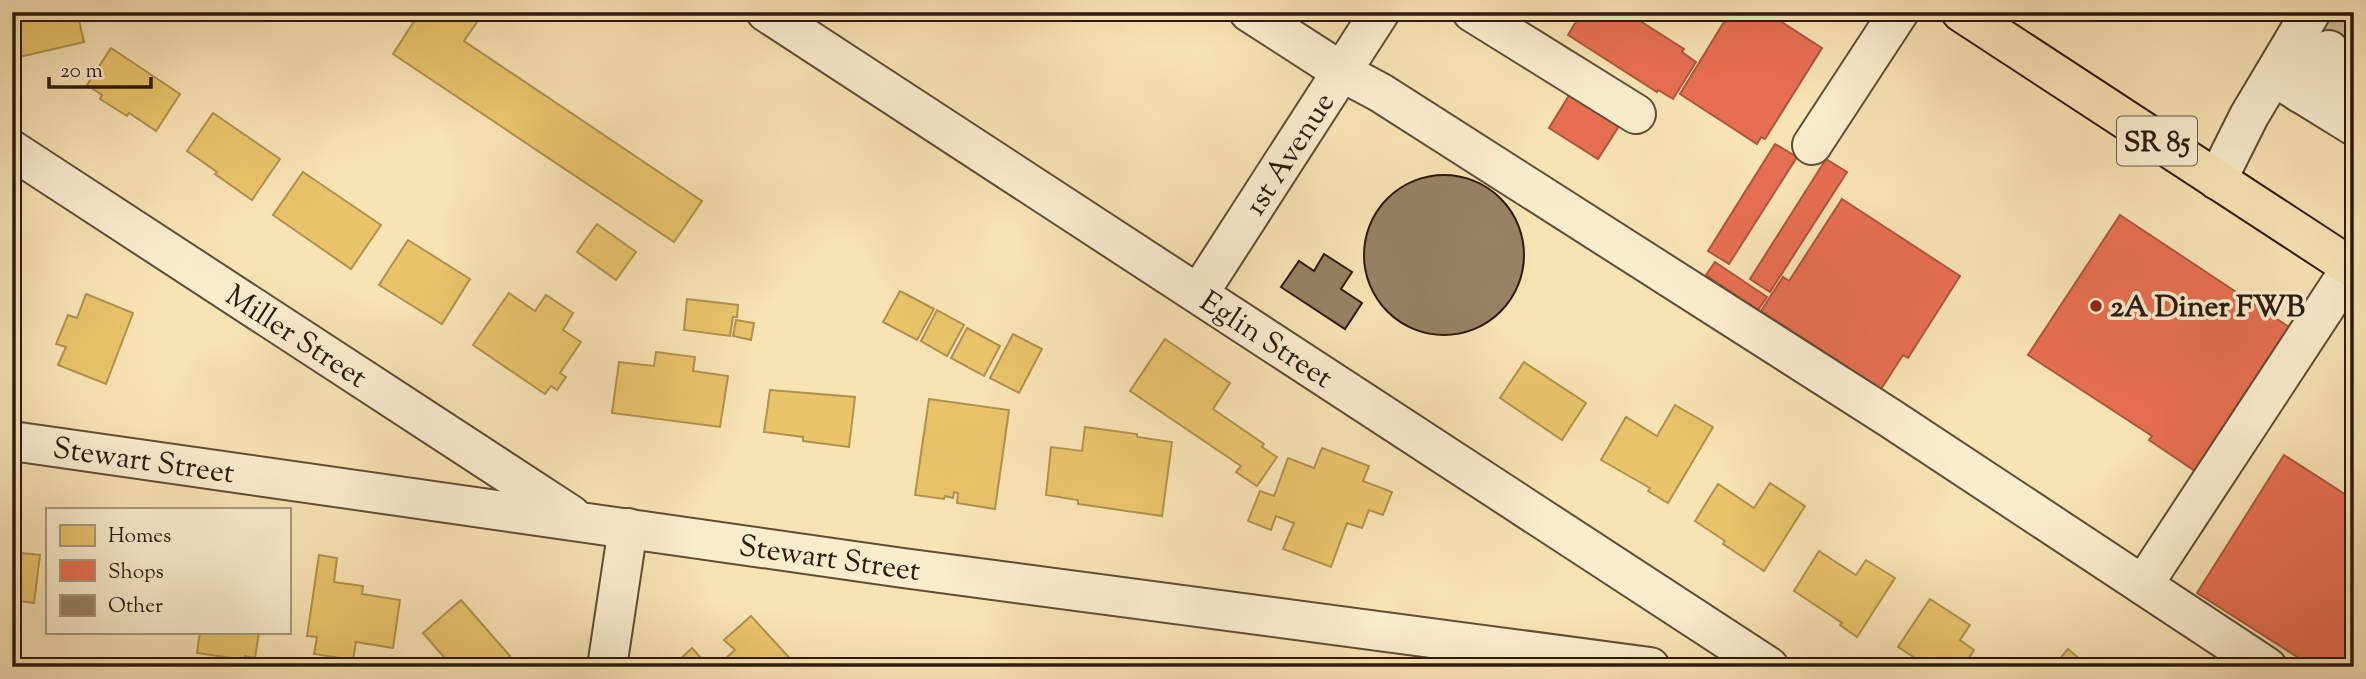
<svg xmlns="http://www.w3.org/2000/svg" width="2366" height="679" font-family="'Sorts Mill Goudy',serif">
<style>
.homes{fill:#e9c46a;stroke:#b1914e;stroke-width:2}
.shops{fill:#e76f51;stroke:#af553c;stroke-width:2}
.building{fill:#978263;stroke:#2d190c;stroke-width:2}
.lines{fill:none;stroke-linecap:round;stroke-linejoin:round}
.minor-tunnel{stroke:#cfbb92;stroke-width:38;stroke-dasharray:38 19;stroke-linecap:butt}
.minor-casing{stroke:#604c36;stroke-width:42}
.highway-casing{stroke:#2d190c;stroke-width:42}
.minor{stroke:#faedce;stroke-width:38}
.highway{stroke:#f8e3b4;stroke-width:38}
.poi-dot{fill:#8f2418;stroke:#faedce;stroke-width:2.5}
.labels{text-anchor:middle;stroke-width:7;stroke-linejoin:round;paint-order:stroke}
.shield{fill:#faedce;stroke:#6a5946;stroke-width:2}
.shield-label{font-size:28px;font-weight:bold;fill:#2d190c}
.street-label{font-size:30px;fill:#2d190c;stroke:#faedce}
.poi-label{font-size:30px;font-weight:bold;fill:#2d190c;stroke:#faedce;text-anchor:start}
</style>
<rect width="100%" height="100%" fill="#f8e3b4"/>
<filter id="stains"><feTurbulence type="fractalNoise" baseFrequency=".00286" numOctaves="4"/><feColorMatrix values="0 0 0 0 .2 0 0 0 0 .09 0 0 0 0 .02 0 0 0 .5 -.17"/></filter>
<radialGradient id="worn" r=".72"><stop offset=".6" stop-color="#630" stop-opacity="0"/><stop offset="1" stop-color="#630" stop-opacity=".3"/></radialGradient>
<g class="homes">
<polygon points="12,12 77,12 84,42 15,58 12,44"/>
<polygon points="420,12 484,12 464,41 702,201 674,242 393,54"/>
<polygon points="111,48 180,94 156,131 129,113 127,116 100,99 102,95 87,85"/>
<polygon points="213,113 280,159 252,200 215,174 217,172 187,151"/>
<polygon points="303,172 381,225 351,269 273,215"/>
<polygon points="597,224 636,252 616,280 577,252"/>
<polygon points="408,240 470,279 442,324 379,285"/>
<polygon points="900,291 934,309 917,340 883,322"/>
<polygon points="509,293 535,311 546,295 573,313 563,330 581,342 560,373 566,377 557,390 551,386 545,394 473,345"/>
<polygon points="86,294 133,313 106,384 58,365 66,347 56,344 68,315 77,318"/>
<polygon points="687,299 738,305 737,317 733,317 730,336 684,330"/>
<polygon points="937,310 964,325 947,356 921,341"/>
<polygon points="736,320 754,323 751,340 733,336"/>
<polygon points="967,328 1000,346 984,376 951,358"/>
<polygon points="1013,334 1042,349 1019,393 990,378"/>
<polygon points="1165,339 1230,383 1213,409 1264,444 1262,447 1277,457 1257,486 1236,472 1241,466 1130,391"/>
<polygon points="656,352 695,357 693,371 728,376 720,427 612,413 619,362 654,366"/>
<polygon points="1524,362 1586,403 1562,440 1500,398"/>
<polygon points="770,390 855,397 849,447 803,441 803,437 764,432"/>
<polygon points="929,399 1009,410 995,509 957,503 958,493 954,492 953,498 945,496 944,499 915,495"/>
<polygon points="1675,405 1713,427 1668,503 1648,491 1650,488 1601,460 1626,417 1657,436"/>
<polygon points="1085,427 1137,434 1137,437 1172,442 1162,516 1078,504 1078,500 1046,495 1051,447 1082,451"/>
<polygon points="1322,448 1369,466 1363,481 1392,492 1383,515 1369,510 1362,528 1347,523 1331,567 1283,549 1294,523 1276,516 1271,530 1248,521 1260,491 1274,496 1288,458 1314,468"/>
<polygon points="1770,483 1805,506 1764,571 1723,544 1725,541 1695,521 1718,484 1754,508"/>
<polygon points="1819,551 1856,575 1866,560 1895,578 1857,637 1840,625 1842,623 1794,591"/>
<polygon points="12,552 40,555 34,603 12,600"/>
<polygon points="319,555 337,558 334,582 363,586 362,594 400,600 393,648 356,642 353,660 314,654 317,637 307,636"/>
<polygon points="1930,599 1970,625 1960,640 1974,650 1967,661 1972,664 1970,667 1920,667 1912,661 1915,658 1898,647"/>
<polygon points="461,600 510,656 498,667 433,667 444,657 423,633"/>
<polygon points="751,616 797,666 796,667 716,667 735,650 724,640"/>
<polygon points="200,632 259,632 255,658 245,656 245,660 197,653"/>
<polygon points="692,648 709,667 672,667"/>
<polygon points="2068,649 2089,667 2053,667"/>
<polygon points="2010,659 2019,667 2003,667"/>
<polygon points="860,661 903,667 859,667"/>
</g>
<g class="shops">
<polygon points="1582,12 1626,12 1684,49 1682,52 1696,62 1673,99 1658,90 1657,92 1568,35"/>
<polygon points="1730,12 1766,12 1822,48 1765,139 1761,137 1757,144 1680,94"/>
<polygon points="1570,94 1619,126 1598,159 1549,128"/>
<polygon points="1775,144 1797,157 1729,264 1708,251"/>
<polygon points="1826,159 1847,172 1770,292 1750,279"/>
<polygon points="1842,199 1960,276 1908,358 1903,355 1881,389 1761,311 1783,277 1789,281"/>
<polygon points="2120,215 2292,329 2198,473 2149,440 2152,436 2028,355"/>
<polygon points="1715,262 1767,297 1758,310 1706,275"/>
<polygon points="2284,455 2354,500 2354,667 2313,667 2197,593"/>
</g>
<g class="building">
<circle cx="1444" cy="255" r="80"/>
<polygon points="1324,254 1352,272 1341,289 1362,303 1345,329 1281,287 1299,261 1314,271"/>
</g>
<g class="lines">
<polyline class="minor-tunnel" points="2329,50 2353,12"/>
<g class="minor-casing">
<g id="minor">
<path id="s1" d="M766 12 1769 667"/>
<polyline points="1249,12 1342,72 1381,93 1890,418 2267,667"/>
<polyline points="1472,12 1636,114"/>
<polyline points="2273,76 2354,126"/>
<polyline points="2300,93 2329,50"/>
<polyline points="2329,110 2353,72"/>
<polyline points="1812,145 1899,12"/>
<path id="s2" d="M12 150 571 515"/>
<polyline points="2217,180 2249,116 2311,12"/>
<path id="s3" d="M1199 293 1380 12"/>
<path id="s4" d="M12 441 903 568 1650 667"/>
<polyline points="2143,585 2351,268"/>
<polyline points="607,667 628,528"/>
</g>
</g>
<g class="highway-casing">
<polyline id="highway" points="1961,12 2354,269"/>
</g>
<use href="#minor" class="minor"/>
<use href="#highway" class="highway"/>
</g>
<circle class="poi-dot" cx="2096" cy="306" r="7"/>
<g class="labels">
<rect class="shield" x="2117" y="116.5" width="80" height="49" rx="5"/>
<g class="shield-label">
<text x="2157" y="151">SR 85</text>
</g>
<g class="street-label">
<text dy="10" stroke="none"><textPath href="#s3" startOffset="166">1st Avenue</textPath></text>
<text dy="10" stroke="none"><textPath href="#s2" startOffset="340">Miller Street</textPath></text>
<text dy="10" stroke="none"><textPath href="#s1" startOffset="598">Eglin Street</textPath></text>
<text dy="10" stroke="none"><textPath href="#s4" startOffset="133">Stewart Street</textPath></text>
<text dy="10" stroke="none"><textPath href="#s4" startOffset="826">Stewart Street</textPath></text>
</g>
<g class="poi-label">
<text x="2110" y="316">2A Diner FWB</text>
</g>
</g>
<rect width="2366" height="679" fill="none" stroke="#f8e3b4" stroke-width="42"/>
<rect x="14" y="14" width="2338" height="651" fill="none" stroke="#2d190c" stroke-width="3.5"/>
<rect x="21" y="21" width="2324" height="637" fill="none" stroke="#2d190c" stroke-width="2"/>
<rect x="46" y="508" width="245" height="126" fill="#faedce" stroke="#a89880" stroke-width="2"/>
<rect x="60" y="525" width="35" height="21" fill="#e9c46a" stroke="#a89880" stroke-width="2"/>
<text x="108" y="542" font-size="21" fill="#2d190c">Homes</text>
<rect x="60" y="560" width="35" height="21" fill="#e76f51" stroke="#a89880" stroke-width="2"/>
<text x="108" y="578" font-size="21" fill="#2d190c">Shops</text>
<rect x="60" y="595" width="35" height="21" fill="#978263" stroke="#a89880" stroke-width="2"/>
<text x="108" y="612" font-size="21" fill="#2d190c">Other</text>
<path d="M49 77v10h102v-10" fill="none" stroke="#2d190c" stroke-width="3.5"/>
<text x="60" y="77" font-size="21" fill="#2d190c" stroke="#faedce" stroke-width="5" paint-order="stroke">20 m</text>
<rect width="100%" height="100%" filter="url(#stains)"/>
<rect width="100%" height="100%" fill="url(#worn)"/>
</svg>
